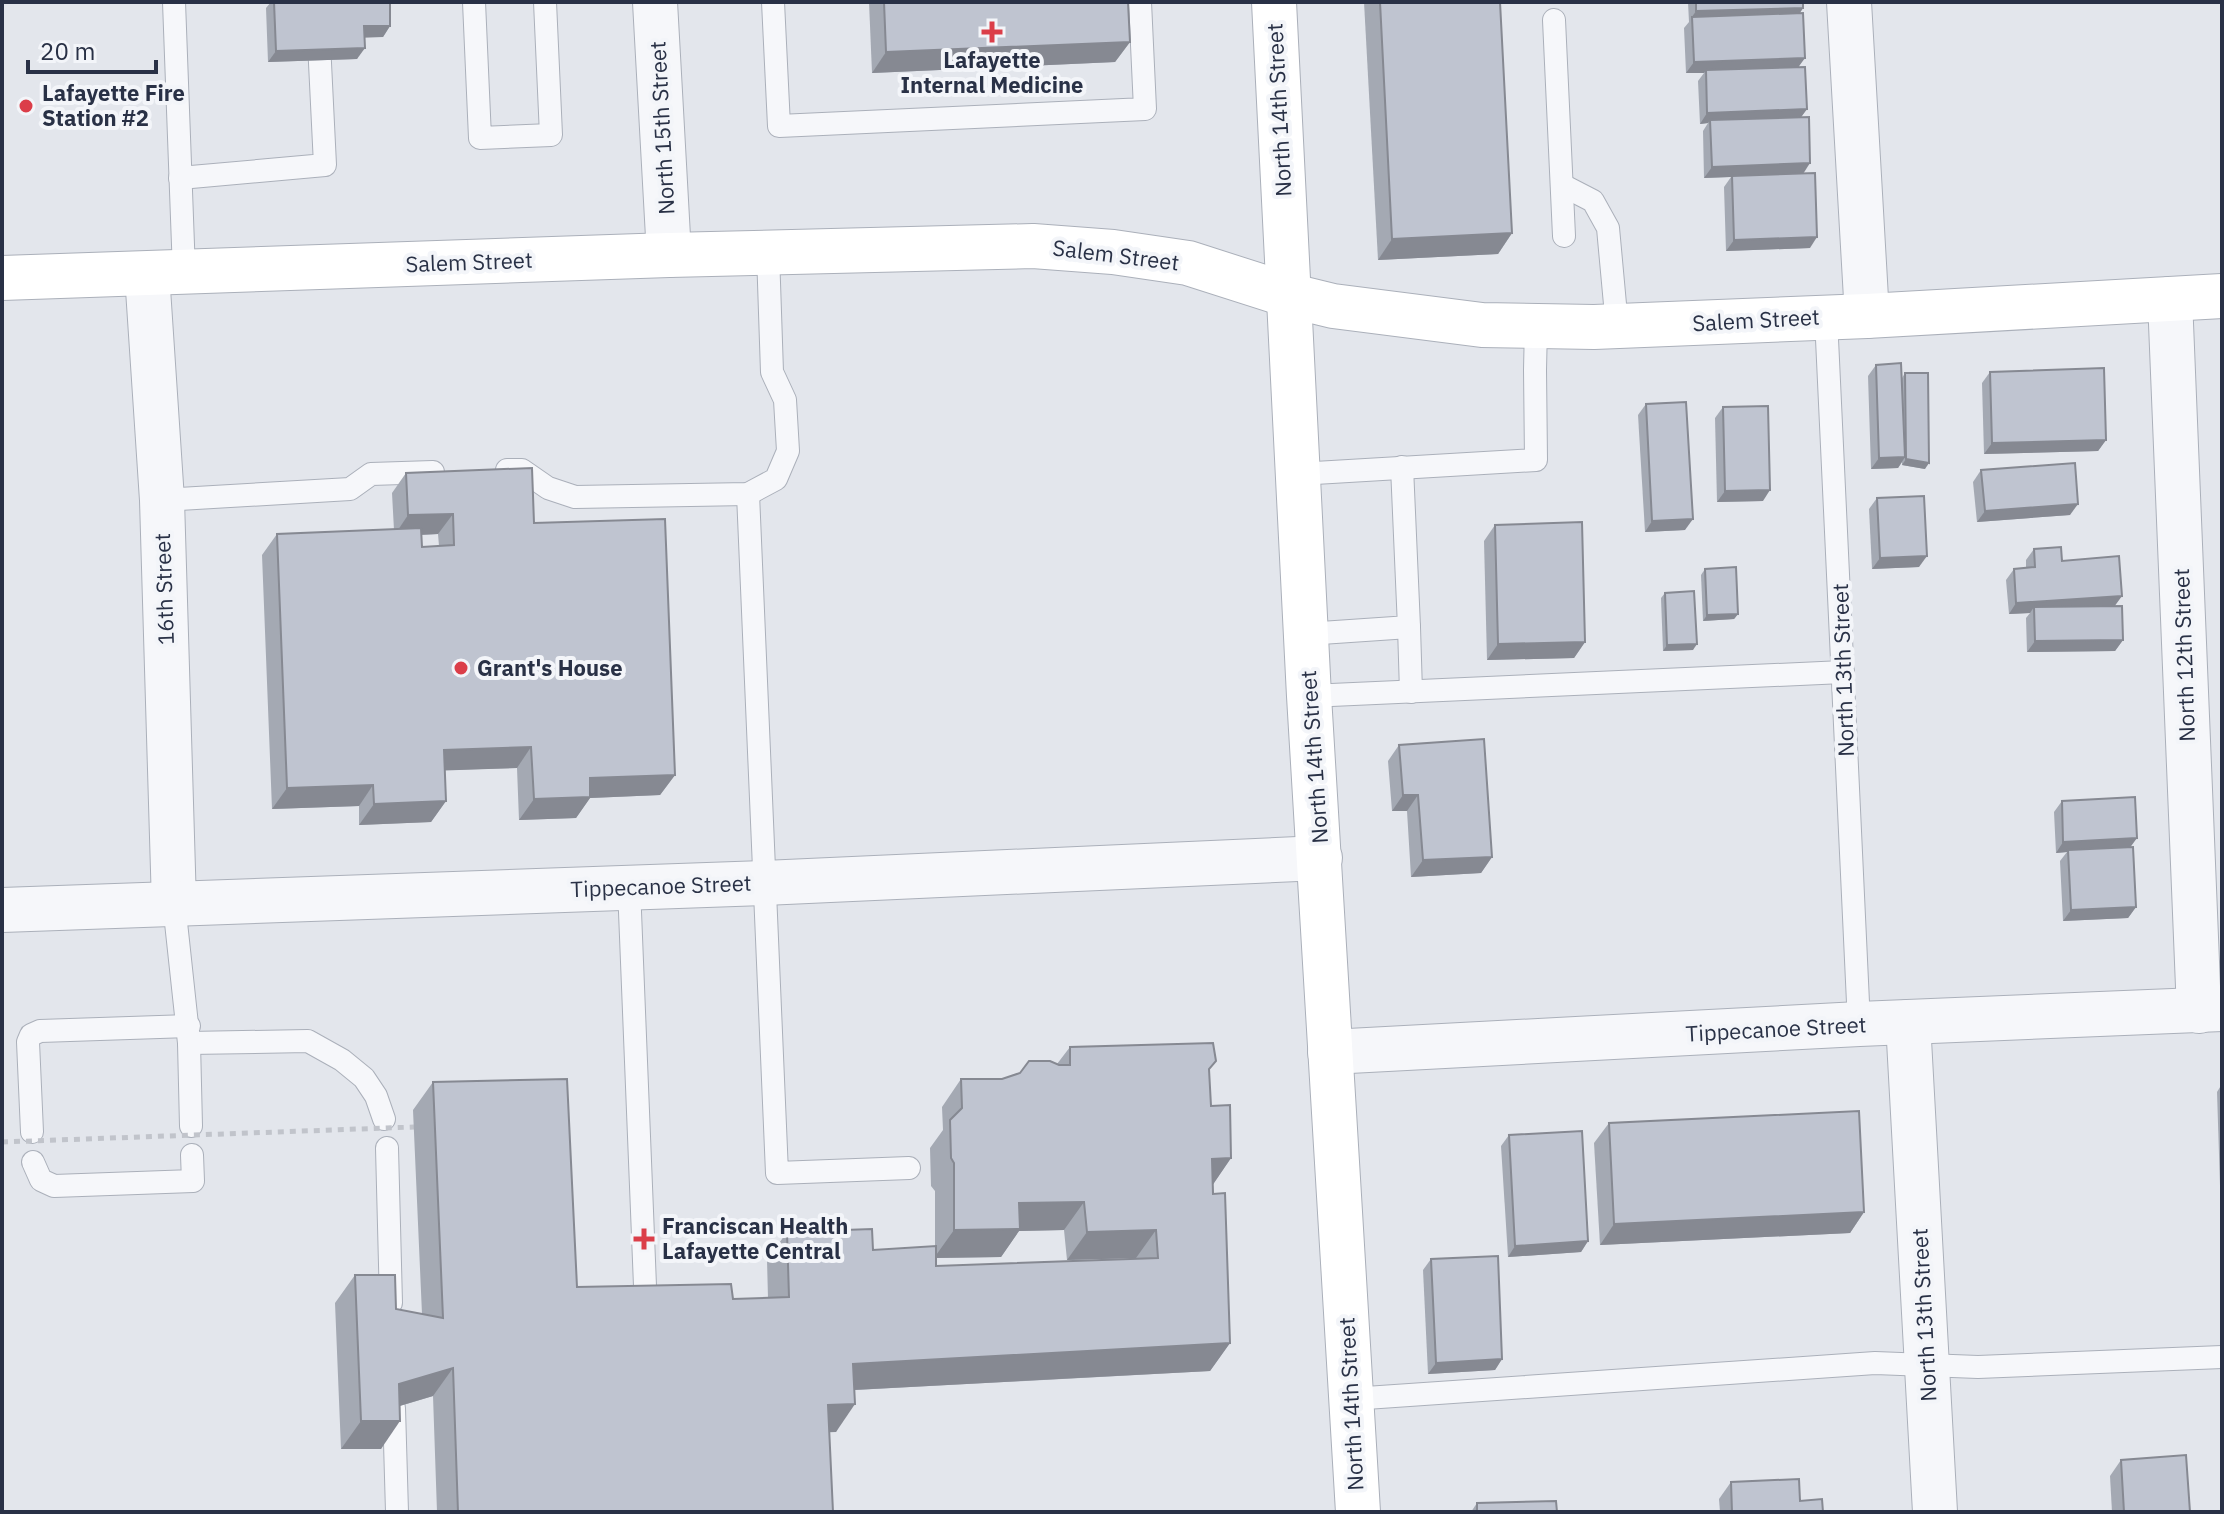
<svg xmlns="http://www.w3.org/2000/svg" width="2224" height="1514" font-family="'IBM Plex Sans',sans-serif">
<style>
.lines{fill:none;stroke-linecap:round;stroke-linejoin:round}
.lane-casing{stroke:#abb0ba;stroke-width:24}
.street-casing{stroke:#abb0ba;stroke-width:46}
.secondary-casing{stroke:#abb0ba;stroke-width:46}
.lane{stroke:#f6f7fa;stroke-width:22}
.street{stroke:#f6f7fa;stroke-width:44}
.secondary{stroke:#fff;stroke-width:44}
.path-bridge{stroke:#c1c4cb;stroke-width:5;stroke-dasharray:6 6;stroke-linecap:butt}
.wall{fill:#a4a9b3;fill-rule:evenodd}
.shaded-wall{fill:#868992}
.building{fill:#bfc4d0;stroke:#868992;stroke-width:2}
.poi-dot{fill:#db3e49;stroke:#f3f5f9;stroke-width:3}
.labels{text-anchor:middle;stroke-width:8;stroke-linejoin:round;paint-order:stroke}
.poi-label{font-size:22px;font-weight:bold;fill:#293146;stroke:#f3f5f9;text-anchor:start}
.street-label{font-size:22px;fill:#293146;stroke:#f3f5f9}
</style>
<rect width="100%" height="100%" fill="#e3e6ec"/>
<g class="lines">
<g class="lane-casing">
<g id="lane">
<polyline points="174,2 184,272"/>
<polyline points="474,2 480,138 551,135 545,2"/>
<polyline points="773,2 779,126 1145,109 1140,2"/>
<polyline points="1554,20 1564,236"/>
<polyline points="180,178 325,165 317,2"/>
<polyline points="1562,185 1593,201 1608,228 1617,326"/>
<polyline points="1829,317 1827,339 1859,1024"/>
<polyline points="507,470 522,470 548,488 575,497 748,494 776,479 788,451 785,400 772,372 768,253"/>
<polyline points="1298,474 1536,460 1535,370 1536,326"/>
<polyline points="748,494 777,1173 909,1168"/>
<polyline points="162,500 350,489 371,474 433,472"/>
<polyline points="1409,627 1411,692"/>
<polyline points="1306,634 1409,627 1402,467"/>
<polyline points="1309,696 1843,672"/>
<polyline points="629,887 645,1286"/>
<polyline points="174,904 189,1043 308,1041 342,1060 364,1078 376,1096 384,1119"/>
<polyline points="189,1043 191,1126"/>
<polyline points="32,1132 28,1042 31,1035 40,1031 189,1026"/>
<polyline points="387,1148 391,1303"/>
<polyline points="33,1162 41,1180 54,1186 193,1181 192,1155"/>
<polyline points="1351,1399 1875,1363 1978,1367 2222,1357"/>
<polyline points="394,1408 397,1512"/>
</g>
</g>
<g class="street-casing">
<g id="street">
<polyline points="655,2 669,255"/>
<polyline points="1849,2 1867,316"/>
<polyline points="147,274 162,500 174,904"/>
<polyline points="2170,299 2199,1011"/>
<polyline points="2,910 764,883 1320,858"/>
<polyline points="1908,1022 1935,1512"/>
<polyline points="1330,1052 1859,1024 2222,1009"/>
</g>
</g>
<g class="secondary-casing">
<g id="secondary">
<polyline points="1274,2 1309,696 1358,1512"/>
<polyline points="2,278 669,255 1033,246 1113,252 1188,263 1288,295 1333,306 1482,325 1594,327 1867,316 2222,296"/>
</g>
</g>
<use href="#lane" class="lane"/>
<use href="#street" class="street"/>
<use href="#secondary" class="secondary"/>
<polyline class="path-bridge" points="2,1142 414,1127"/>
</g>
<g class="wall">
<polygon points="271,2 390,2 390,26 383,37 365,37 357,59 268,62 266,8"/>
<polygon points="869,2 1128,2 1130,42 1115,62 872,73"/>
<polygon points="1364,2 1500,2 1512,233 1498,254 1378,260"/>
<polygon points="1688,2 1803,2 1803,8 1799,14 1799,67 1807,109 1801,117 1803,174 1810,248 1726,251 1724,187 1731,177 1704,178 1703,131 1708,123 1700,124 1698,81 1704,73 1686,73 1684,28 1689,22"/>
<polygon points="1876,365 1902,378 1905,373 1925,469 1902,465 1902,462 1898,468 1871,469 1868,376"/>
<polygon points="1990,372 2106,440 2098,451 1984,454 1982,383"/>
<polygon points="1646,404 1685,530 1645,532 1638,415"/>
<polygon points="1723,407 1763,501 1717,502 1715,418"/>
<polygon points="1981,470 2070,515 1977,522 1973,482"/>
<path d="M406 473 534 523 675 775 660 795 590 798 576 818 519 820 517 768 445 770 446 801 431 822 359 825V806L272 809 262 555 277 534 394 530 392 493ZM438 534 439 546 422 547 421 535Z"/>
<polygon points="1877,498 1919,567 1872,569 1869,509"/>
<polygon points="1495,525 1585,642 1574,658 1487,660 1484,541"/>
<polygon points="2034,549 2062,561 2115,606 2123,640 2115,651 2027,652 2026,618 2030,613 2009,614 2006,580 2014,569 2026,568 2026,560"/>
<polygon points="1705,569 1738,614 1734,619 1703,621 1701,575"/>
<polygon points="1665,593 1693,650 1663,651 1661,598"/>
<polygon points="1399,745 1492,857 1481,873 1411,877 1407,811 1392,811 1388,761"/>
<polygon points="2062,801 2130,847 2136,907 2128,918 2063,921 2060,861 2067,852 2056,853 2054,812"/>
<path d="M1070 1047 1209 1070 1211 1106 1231 1158 1213 1184 1230 1343 1210 1371 855 1390 836 1432H829L833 1512H437L433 1396 400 1406 381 1449H341L335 1303 355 1275 396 1309 422 1314 413 1110 433 1082 577 1287 733 1299 768 1298 767 1260 787 1232 873 1250 935 1246V1191L931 1186 930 1148 943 1130 942 1107 961 1079H1002L1057 1064ZM1064 1230 1067 1260 1136 1258V1259L936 1266V1258L1001 1257 1019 1231Z"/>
<polygon points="2222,1084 2222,1248 2217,1092"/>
<polygon points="1609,1123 1864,1212 1850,1233 1600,1245 1594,1143"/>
<polygon points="1509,1135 1588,1241 1581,1252 1508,1257 1501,1146"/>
<polygon points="1431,1259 1502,1359 1495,1370 1428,1374 1423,1270"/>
<polygon points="2121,1460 2190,1512 2112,1512 2110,1476"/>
<polygon points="1731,1482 1800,1501 1823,1512 1720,1512 1719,1499"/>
<polygon points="1477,1503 1557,1512 1471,1512"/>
</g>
<g class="shaded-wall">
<polygon points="1803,8 1796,19 1692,17 1696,11"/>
<polygon points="364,26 390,26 383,37 356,38"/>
<polygon points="1130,42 1115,62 872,73 886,52"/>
<polygon points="365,48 357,59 268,62 276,51"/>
<polygon points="1805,58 1797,69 1706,70 1704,73 1686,73 1694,62"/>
<polygon points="1807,109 1799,120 1710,120 1708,123 1700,124 1707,113"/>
<polygon points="1810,163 1803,174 1704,178 1712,167"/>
<polygon points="1512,233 1498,254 1378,260 1392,239"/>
<polygon points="1817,237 1810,248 1726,251 1734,240"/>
<polygon points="2106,440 2098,451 1984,454 1992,443"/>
<polygon points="1905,457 1898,468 1871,469 1879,458"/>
<polygon points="1906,459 1929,463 1925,469 1902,465"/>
<polygon points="1770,490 1763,501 1717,502 1725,491"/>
<polygon points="2078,504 2070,515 1977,522 1985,511"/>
<polygon points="453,514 438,534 394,536 408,515"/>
<polygon points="1693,519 1685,530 1645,532 1652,521"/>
<polygon points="1927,556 1919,567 1872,569 1880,558"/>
<polygon points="2122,596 2114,607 2034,607 2030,613 2009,614 2016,603"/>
<polygon points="1738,614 1734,619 1703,621 1707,615"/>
<polygon points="2123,640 2115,651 2027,652 2035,641"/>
<polygon points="1585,642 1574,658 1487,660 1498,644"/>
<polygon points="1697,644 1693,650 1663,651 1667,645"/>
<polygon points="531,747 517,768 430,771 444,750"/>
<polygon points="675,775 660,795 590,798 576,818 519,820 534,799 590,778"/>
<polygon points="373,785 359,806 272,809 287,788"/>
<polygon points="1403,795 1418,795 1407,811 1392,811"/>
<polygon points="446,801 431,822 359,825 374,804"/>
<polygon points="2137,838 2129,849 2068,850 2067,852 2056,853 2063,842"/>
<polygon points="1492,857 1481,873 1411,877 1423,860"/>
<polygon points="2136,907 2128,918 2063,921 2071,910"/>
<polygon points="1231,1158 1212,1186 1212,1159"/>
<polygon points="1084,1202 1064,1230 1019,1231 1001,1257 934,1258 954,1230 1019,1203"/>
<polygon points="1864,1212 1850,1233 1600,1245 1614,1224"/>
<polygon points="1156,1230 1136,1258 1067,1260 1087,1232"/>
<polygon points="1588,1241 1581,1252 1508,1257 1515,1246"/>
<polygon points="1230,1343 1210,1371 834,1391 853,1364"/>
<polygon points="1502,1359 1495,1370 1428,1374 1436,1363"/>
<polygon points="453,1368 433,1396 379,1412 399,1384"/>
<polygon points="855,1404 836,1432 808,1433 828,1405"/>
<polygon points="361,1421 400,1421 381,1449 341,1449"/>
</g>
<g class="building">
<polygon points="274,2 390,2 390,26 364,26 365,48 276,51"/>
<polygon points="884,2 1128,2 1130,42 886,52"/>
<polygon points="1380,2 1500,2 1512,233 1392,239"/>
<polygon points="1696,2 1803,2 1803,8 1696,11"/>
<polygon points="1803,13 1805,58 1694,62 1692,17"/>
<polygon points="1805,67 1807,109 1707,113 1706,70"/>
<polygon points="1809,117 1810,163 1712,167 1710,120"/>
<polygon points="1815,173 1817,237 1734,240 1732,176"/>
<polygon points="1901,363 1905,457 1879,458 1876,365"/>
<polygon points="2104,368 2106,440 1992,443 1990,372"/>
<polygon points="1905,373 1928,373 1929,463 1906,459"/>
<polygon points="1686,402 1693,519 1652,521 1646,404"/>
<polygon points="1768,406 1770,490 1725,491 1723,407"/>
<polygon points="2075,463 2078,504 1985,511 1981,470"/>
<polygon points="532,468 534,523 665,519 675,775 590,778 590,797 534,799 531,747 444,750 446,801 374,804 373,785 287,788 277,534 421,528 422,547 454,545 453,514 408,515 406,473"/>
<polygon points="1924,496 1927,556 1880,558 1877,498"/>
<polygon points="1582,522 1585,642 1498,644 1495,525"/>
<polygon points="2061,547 2062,561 2119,556 2122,596 2016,603 2014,569 2035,567 2034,549"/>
<polygon points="1736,567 1738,614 1707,615 1705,569"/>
<polygon points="1694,591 1697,644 1667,645 1665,593"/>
<polygon points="2122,606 2123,640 2035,641 2034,607"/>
<polygon points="1484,739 1492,857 1423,860 1418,795 1403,795 1399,745"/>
<polygon points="2135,797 2137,838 2063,842 2062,801"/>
<polygon points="2133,847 2136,907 2071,910 2068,850"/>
<polygon points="1213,1043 1216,1061 1209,1069 1211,1106 1230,1105 1231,1158 1212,1159 1213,1194 1225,1193 1230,1343 853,1364 855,1404 828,1405 833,1512 458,1512 453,1368 399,1384 400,1421 361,1421 355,1275 395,1275 396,1309 443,1318 433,1082 567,1079 577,1287 731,1284 733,1299 789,1297 787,1232 872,1229 873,1250 936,1246 936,1266 1158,1258 1156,1230 1087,1232 1084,1202 1019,1203 1020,1229 954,1230 954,1163 951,1158 950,1120 962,1108 961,1079 1002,1079 1020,1073 1029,1061 1050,1061 1059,1065 1070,1065 1070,1047"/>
<polygon points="1859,1111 1864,1212 1614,1224 1609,1123"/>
<polygon points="1582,1131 1588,1241 1515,1246 1509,1135"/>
<polygon points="1498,1256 1502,1359 1436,1363 1431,1259"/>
<polygon points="2186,1455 2190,1512 2124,1512 2121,1460"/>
<polygon points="1799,1479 1800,1501 1822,1499 1823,1512 1732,1512 1731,1482"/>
<polygon points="1556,1501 1557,1512 1477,1512 1477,1503"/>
</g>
<g class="poi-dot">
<path d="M988 20h8v8h8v8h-8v8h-8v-8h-8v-8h8z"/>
<circle cx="26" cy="106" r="8"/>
<circle cx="461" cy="668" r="8"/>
<path d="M640 1227h8v8h8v8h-8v8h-8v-8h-8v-8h8z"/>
</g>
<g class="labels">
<g class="poi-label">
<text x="992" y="68" text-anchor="middle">Lafayette<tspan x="992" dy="25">Internal Medicine</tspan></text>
<text x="42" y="101">Lafayette Fire<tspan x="42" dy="25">Station #2</tspan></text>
<text x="477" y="676">Grant's House</text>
<text x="662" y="1234">Franciscan Health<tspan x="662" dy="25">Lafayette Central</tspan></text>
</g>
<g class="street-label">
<text transform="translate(1279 110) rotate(-93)" y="8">North 14th Street</text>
<text transform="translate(662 128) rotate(-93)" y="8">North 15th Street</text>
<text transform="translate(1116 255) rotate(7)" y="8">Salem Street</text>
<text transform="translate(469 262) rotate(-2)" y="8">Salem Street</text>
<text transform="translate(1756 320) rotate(-3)" y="8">Salem Street</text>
<text transform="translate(164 589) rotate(-92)" y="8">16th Street</text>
<text transform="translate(2184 655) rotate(-92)" y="8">North 12th Street</text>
<text transform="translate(1843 670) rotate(-92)" y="8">North 13th Street</text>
<text transform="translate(1314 757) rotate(-94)" y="8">North 14th Street</text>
<text transform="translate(661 886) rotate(-2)" y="8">Tippecanoe Street</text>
<text transform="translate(1776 1029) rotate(-3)" y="8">Tippecanoe Street</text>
<text transform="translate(1924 1315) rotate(-93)" y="8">North 13th Street</text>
<text transform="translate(1351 1404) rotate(-93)" y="8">North 14th Street</text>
</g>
</g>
<rect width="2224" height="1514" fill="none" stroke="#293146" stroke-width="8"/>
<path d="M28 60v12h128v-12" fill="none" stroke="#293146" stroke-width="4"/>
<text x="40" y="60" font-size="24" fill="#293146" stroke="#f3f5f9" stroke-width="6" paint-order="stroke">20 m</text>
</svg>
